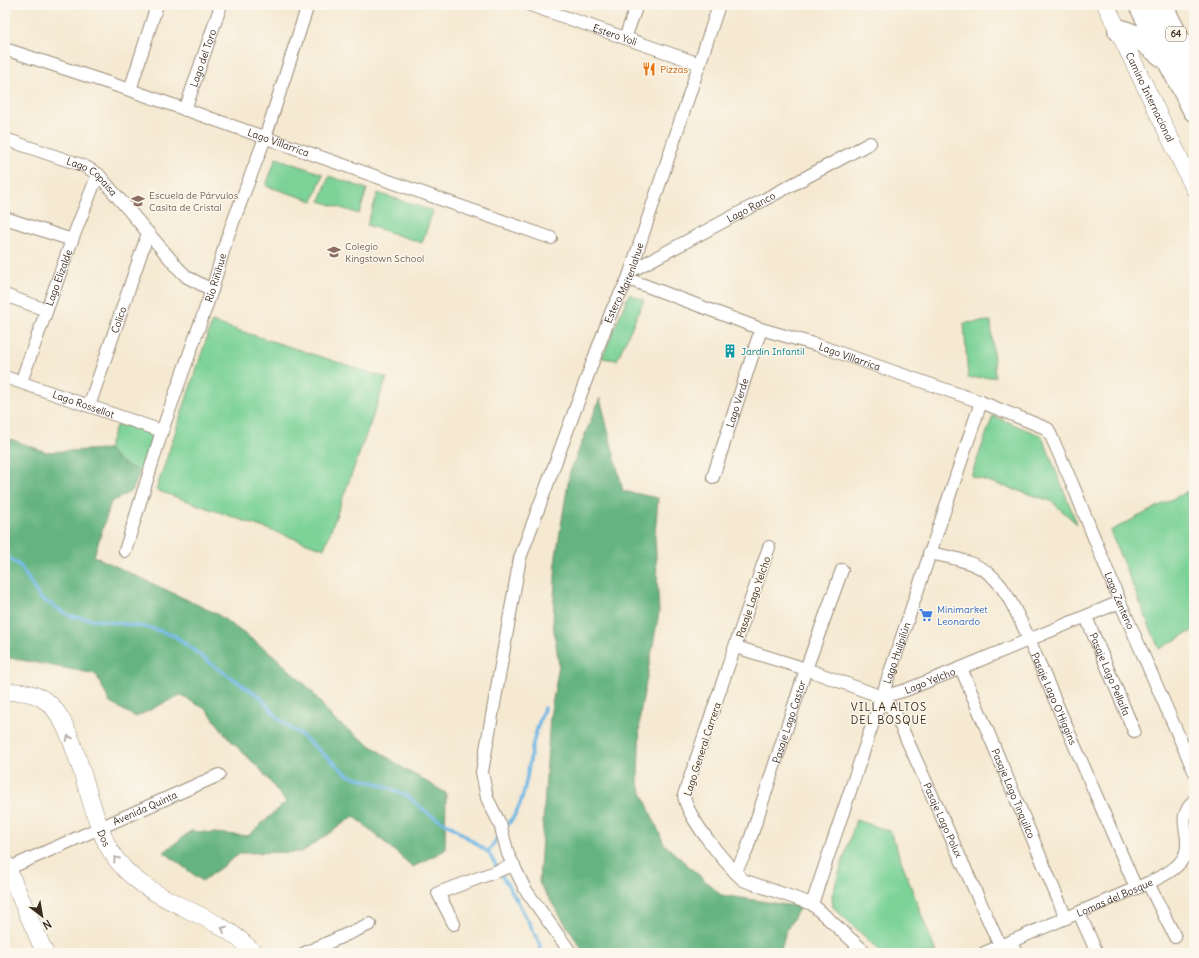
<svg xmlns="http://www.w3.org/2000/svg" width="1199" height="958" font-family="Delius,sans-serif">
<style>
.green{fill:#7cd297;stroke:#5c7e5a}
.forest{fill:#65b480;stroke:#506f4f}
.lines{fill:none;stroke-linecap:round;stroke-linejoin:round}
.stream{stroke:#6cb6e4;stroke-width:3.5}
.street-casing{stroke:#988a78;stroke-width:14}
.secondary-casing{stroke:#988a78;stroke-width:18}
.highway-casing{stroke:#988a78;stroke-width:24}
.street{stroke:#fff;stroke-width:12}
.secondary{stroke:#fff;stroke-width:17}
.highway{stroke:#fff;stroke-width:22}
.oneway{stroke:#a79f9a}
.labels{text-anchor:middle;stroke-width:3;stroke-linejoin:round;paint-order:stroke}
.shield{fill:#fbf7ec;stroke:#75685c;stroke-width:1}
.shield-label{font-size:9px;font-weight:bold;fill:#3b2a1e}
.street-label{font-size:10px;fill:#3b2a1e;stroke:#fbf7ec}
.food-label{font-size:10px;fill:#c56008;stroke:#fbf7ec;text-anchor:start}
.education-label{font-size:10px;fill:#785e54;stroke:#fbf7ec;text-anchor:start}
.culture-label{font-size:10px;fill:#0d838f;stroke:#fbf7ec;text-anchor:start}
.shop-label{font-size:10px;fill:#366cbe;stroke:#fbf7ec;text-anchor:start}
.neighbourhood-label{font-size:11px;letter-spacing:1px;fill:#3b2a1e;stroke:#fbf7ec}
</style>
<rect width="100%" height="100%" fill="#fbf7ec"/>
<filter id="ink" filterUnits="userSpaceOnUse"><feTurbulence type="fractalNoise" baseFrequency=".025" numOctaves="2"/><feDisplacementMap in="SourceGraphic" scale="8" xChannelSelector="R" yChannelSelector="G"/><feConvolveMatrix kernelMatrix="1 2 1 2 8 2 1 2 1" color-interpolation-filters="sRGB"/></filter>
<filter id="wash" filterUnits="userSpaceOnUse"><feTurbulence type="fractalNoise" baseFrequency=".012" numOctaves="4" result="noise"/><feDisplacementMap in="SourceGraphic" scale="16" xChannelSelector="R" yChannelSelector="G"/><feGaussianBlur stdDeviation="0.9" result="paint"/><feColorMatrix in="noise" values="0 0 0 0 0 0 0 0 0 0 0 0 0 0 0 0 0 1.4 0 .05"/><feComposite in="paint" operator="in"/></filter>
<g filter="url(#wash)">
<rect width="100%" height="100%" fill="#f5e9d2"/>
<g class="green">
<polygon points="276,158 323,174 313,201 266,186"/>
<polygon points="329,176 367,189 359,214 320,201"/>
<polygon points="378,193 433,211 422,243 367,225"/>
<polygon points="629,294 644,300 617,360 602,358"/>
<polygon points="991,321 995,377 968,378 964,323"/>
<polygon points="212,322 387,378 324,549 156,490"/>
<polygon points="993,416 1042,436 1077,524 1051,501 971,476"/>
<polygon points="116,426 133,426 153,434 147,456 140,472 120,463 108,449"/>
<polygon points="1194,488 1194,630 1159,649 1110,531"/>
<polygon points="856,820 890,831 936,953 882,953 833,907 832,895"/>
</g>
<g class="forest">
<polygon points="600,398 623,491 658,498 655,536 659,613 640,714 638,783 664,844 721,895 800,907 786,931 780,953 588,953 583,951 539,883 550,717 559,665 553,624 556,556 570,471"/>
<polygon points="5,437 46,452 108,449 120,462 140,472 132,491 111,502 94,556 217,614 272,654 309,688 334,720 406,770 446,793 445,850 413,867 354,816 302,852 241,853 202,881 164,852 191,831 248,836 286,802 261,770 229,739 207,710 180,695 136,717 110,703 96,674 5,657"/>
</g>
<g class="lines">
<g class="stream">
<polyline points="5,555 21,567 40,598 70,616 151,628 175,636 214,666 259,696 280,720 301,735 348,775 382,785 406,795 429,814 451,826 488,852 518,902 539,942 541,953"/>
<path d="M504 829C524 809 526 781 531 754 533 738 539 723 544 708"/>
<polyline points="488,852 500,834"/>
</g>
</g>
</g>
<g filter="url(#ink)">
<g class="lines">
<g class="street-casing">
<g id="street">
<path id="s1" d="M530 5 700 64"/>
<polyline points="625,38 637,5"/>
<path id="s2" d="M5 49 130 90 551 238"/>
<polyline points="130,90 157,5"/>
<path id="s3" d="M185 110 221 5"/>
<path id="s4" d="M5 139 84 166 98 174 178 268 187 277 212 290"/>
<polyline points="5,218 72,240"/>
<path id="s5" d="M631 271 870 143"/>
<path id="s6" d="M628 279 761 329 817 345 981 402 1048 429 1072 483 1120 602 1194 771"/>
<polyline points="5,295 46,310"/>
<path id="s7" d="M5 377 162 431"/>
<path id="s8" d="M21 382 72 240 98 174"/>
<path id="s9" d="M89 406 148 233"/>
<path id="s10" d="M713 477 761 329"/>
<path d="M769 547 684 795C686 817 727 865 743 880L812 904 866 953"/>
<path id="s11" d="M125 551 162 431 212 290 227 238 265 138 308 5"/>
<path id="s12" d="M929 553C991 564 998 574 1024 628L1136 888"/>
<path id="s13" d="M1086 617 1134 731"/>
<path id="s14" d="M736 647 806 669 882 697 906 690 961 668 1120 602"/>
<path id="s15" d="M961 668 1066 918"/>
<path id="s16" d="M882 697 894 711 1000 946"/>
<path id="s17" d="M5 870 219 775"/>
<path id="s18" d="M735 872 746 852 806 669 842 570"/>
<polyline points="1148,883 1175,937"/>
<path id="s19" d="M812 904 981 402"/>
<polyline points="1079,913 1097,953"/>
<polyline points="454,924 438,893 514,865"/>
<polyline points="1011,942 1016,953"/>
<polyline points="305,953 370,924"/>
<path id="s20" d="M571 953 525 889 508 854 500 824 487 798 482 772 520 558 612 310 628 279 719 5"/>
<path id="s21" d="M984 953 1148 883C1163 876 1186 866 1187 846 1188 825 1177 820 1194 800"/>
</g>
</g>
<g class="secondary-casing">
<g id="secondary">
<path id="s22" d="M1106 5 1194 188"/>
<path id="s23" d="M5 692C20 691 33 692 46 701 77 723 88 813 110 850 143 906 215 908 254 953"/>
<polyline points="5,863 45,953"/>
</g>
</g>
<g class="highway-casing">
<g id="highway">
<polyline points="1140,5 1194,110"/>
<polyline points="1161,5 1194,70"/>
<polyline points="1119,30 1138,37 1163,56"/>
</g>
</g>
<use href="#street" class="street"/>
<use href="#secondary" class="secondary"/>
<use href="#highway" class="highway"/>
</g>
<defs><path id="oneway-chevron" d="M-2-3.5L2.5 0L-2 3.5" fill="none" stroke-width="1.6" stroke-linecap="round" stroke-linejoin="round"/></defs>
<g class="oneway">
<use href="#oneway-chevron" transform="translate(69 738) rotate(-113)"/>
<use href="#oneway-chevron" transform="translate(116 859) rotate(-126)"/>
<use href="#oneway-chevron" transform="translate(224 929) rotate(-152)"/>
</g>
</g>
<defs>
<g id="restaurant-bare" transform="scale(1.08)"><path d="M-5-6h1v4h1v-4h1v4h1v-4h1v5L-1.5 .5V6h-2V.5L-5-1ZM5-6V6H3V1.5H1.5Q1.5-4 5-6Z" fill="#e8710a" stroke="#fbf7ec" stroke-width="2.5" paint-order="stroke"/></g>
<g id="school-bare" transform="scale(1.08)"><path d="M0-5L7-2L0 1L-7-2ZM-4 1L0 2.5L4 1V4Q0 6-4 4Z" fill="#8d6e63" stroke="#fbf7ec" stroke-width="2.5" paint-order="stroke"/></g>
<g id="building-bare" transform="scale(1.08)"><path d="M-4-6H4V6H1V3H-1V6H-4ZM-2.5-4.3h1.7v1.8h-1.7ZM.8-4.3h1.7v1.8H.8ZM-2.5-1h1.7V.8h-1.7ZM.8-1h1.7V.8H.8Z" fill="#0f9aa8" stroke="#fbf7ec" stroke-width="2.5" paint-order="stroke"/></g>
<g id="supermarket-bare" transform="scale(1.08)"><path d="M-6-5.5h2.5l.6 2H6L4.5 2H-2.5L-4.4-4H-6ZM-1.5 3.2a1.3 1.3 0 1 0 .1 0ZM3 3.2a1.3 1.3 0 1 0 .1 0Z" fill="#3f7fe0" stroke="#fbf7ec" stroke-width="2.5" paint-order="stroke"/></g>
</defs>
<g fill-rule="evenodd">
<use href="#restaurant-bare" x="649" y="69"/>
<use href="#school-bare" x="138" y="201"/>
<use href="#school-bare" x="334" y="252"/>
<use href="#building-bare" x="730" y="351"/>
<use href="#supermarket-bare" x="926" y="615"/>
</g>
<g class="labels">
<rect class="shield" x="1166" y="27" width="20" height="14" rx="3"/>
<g class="shield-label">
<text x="1176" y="37">64</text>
</g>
<g class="street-label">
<text dy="4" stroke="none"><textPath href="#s1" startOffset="90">Estero Yoli</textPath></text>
<text dy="4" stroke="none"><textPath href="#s3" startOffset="55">Lago del Toro</textPath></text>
<text dy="4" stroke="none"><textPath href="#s22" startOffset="102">Camino Internacional</textPath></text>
<text dy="4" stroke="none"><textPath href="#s2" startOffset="289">Lago Villarrica</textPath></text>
<text dy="4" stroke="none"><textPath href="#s4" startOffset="96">Lago Copaisa</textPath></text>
<text dy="4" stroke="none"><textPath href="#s5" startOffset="136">Lago Ranco</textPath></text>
<text dy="4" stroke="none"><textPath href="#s8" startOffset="111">Lago Elizalde</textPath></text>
<text dy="4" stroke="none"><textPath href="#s11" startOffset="288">Río Riñihue</textPath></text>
<text dy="4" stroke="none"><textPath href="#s20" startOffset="716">Estero Maitenlahue</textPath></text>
<text dy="4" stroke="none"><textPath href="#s9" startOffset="91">Colico</textPath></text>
<text dy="4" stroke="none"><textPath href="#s6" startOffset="235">Lago Villarrica</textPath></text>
<text dy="4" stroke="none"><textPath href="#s10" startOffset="78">Lago Verde</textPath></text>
<text dy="4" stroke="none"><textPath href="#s7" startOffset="83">Lago Rossellot</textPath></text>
<text transform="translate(753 597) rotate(-71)" y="4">Pasaje Lago Yelcho</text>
<text dy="4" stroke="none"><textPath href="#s6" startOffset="632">Lago Zenteno</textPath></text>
<text dy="4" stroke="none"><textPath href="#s19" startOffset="265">Lago Huilpilún</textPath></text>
<text dy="4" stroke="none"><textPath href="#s13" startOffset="62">Pasaje Lago Pellaifa</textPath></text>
<text dy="4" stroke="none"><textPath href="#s14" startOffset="205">Lago Yelcho</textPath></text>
<text dy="4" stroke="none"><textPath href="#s12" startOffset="206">Pasaje Lago O'Higgins</textPath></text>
<text dy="4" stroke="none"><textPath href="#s18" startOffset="160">Pasaje Lago Castor</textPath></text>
<text transform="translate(702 749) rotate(-72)" y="4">Lago General Carrera</text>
<text dy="4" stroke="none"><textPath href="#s15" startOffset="136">Pasaje Lago Tinquilco</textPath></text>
<text dy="4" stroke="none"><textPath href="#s17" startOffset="153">Avenida Quinta</textPath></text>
<text dy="4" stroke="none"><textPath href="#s16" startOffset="138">Pasaje Lago Polux</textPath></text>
<text dy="4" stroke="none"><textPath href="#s23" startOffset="193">Dos</textPath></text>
<text dy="4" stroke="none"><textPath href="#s21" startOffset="142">Lomas del Bosque</textPath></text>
</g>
<g class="food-label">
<text x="660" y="73">Pizzas</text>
</g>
<g class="education-label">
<text x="149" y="199">Escuela de Párvulos<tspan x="149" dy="12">Casita de Cristal</tspan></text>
<text x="345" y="250">Colegio<tspan x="345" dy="12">Kingstown School</tspan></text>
</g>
<g class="culture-label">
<text x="741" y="355">Jardín Infantil</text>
</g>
<g class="shop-label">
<text x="937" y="613">Minimarket<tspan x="937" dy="12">Leonardo</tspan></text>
</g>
<g class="neighbourhood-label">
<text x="889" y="711">VILLA ALTOS<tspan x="889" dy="13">DEL BOSQUE</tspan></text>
</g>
</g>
<rect width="1199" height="958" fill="none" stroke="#fbf7ec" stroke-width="20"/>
<g transform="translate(42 916) rotate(149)" stroke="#fbf7ec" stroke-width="3" paint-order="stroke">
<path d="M0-3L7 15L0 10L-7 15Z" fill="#3b2a1e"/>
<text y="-6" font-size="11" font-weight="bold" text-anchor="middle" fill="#3b2a1e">N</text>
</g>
</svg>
